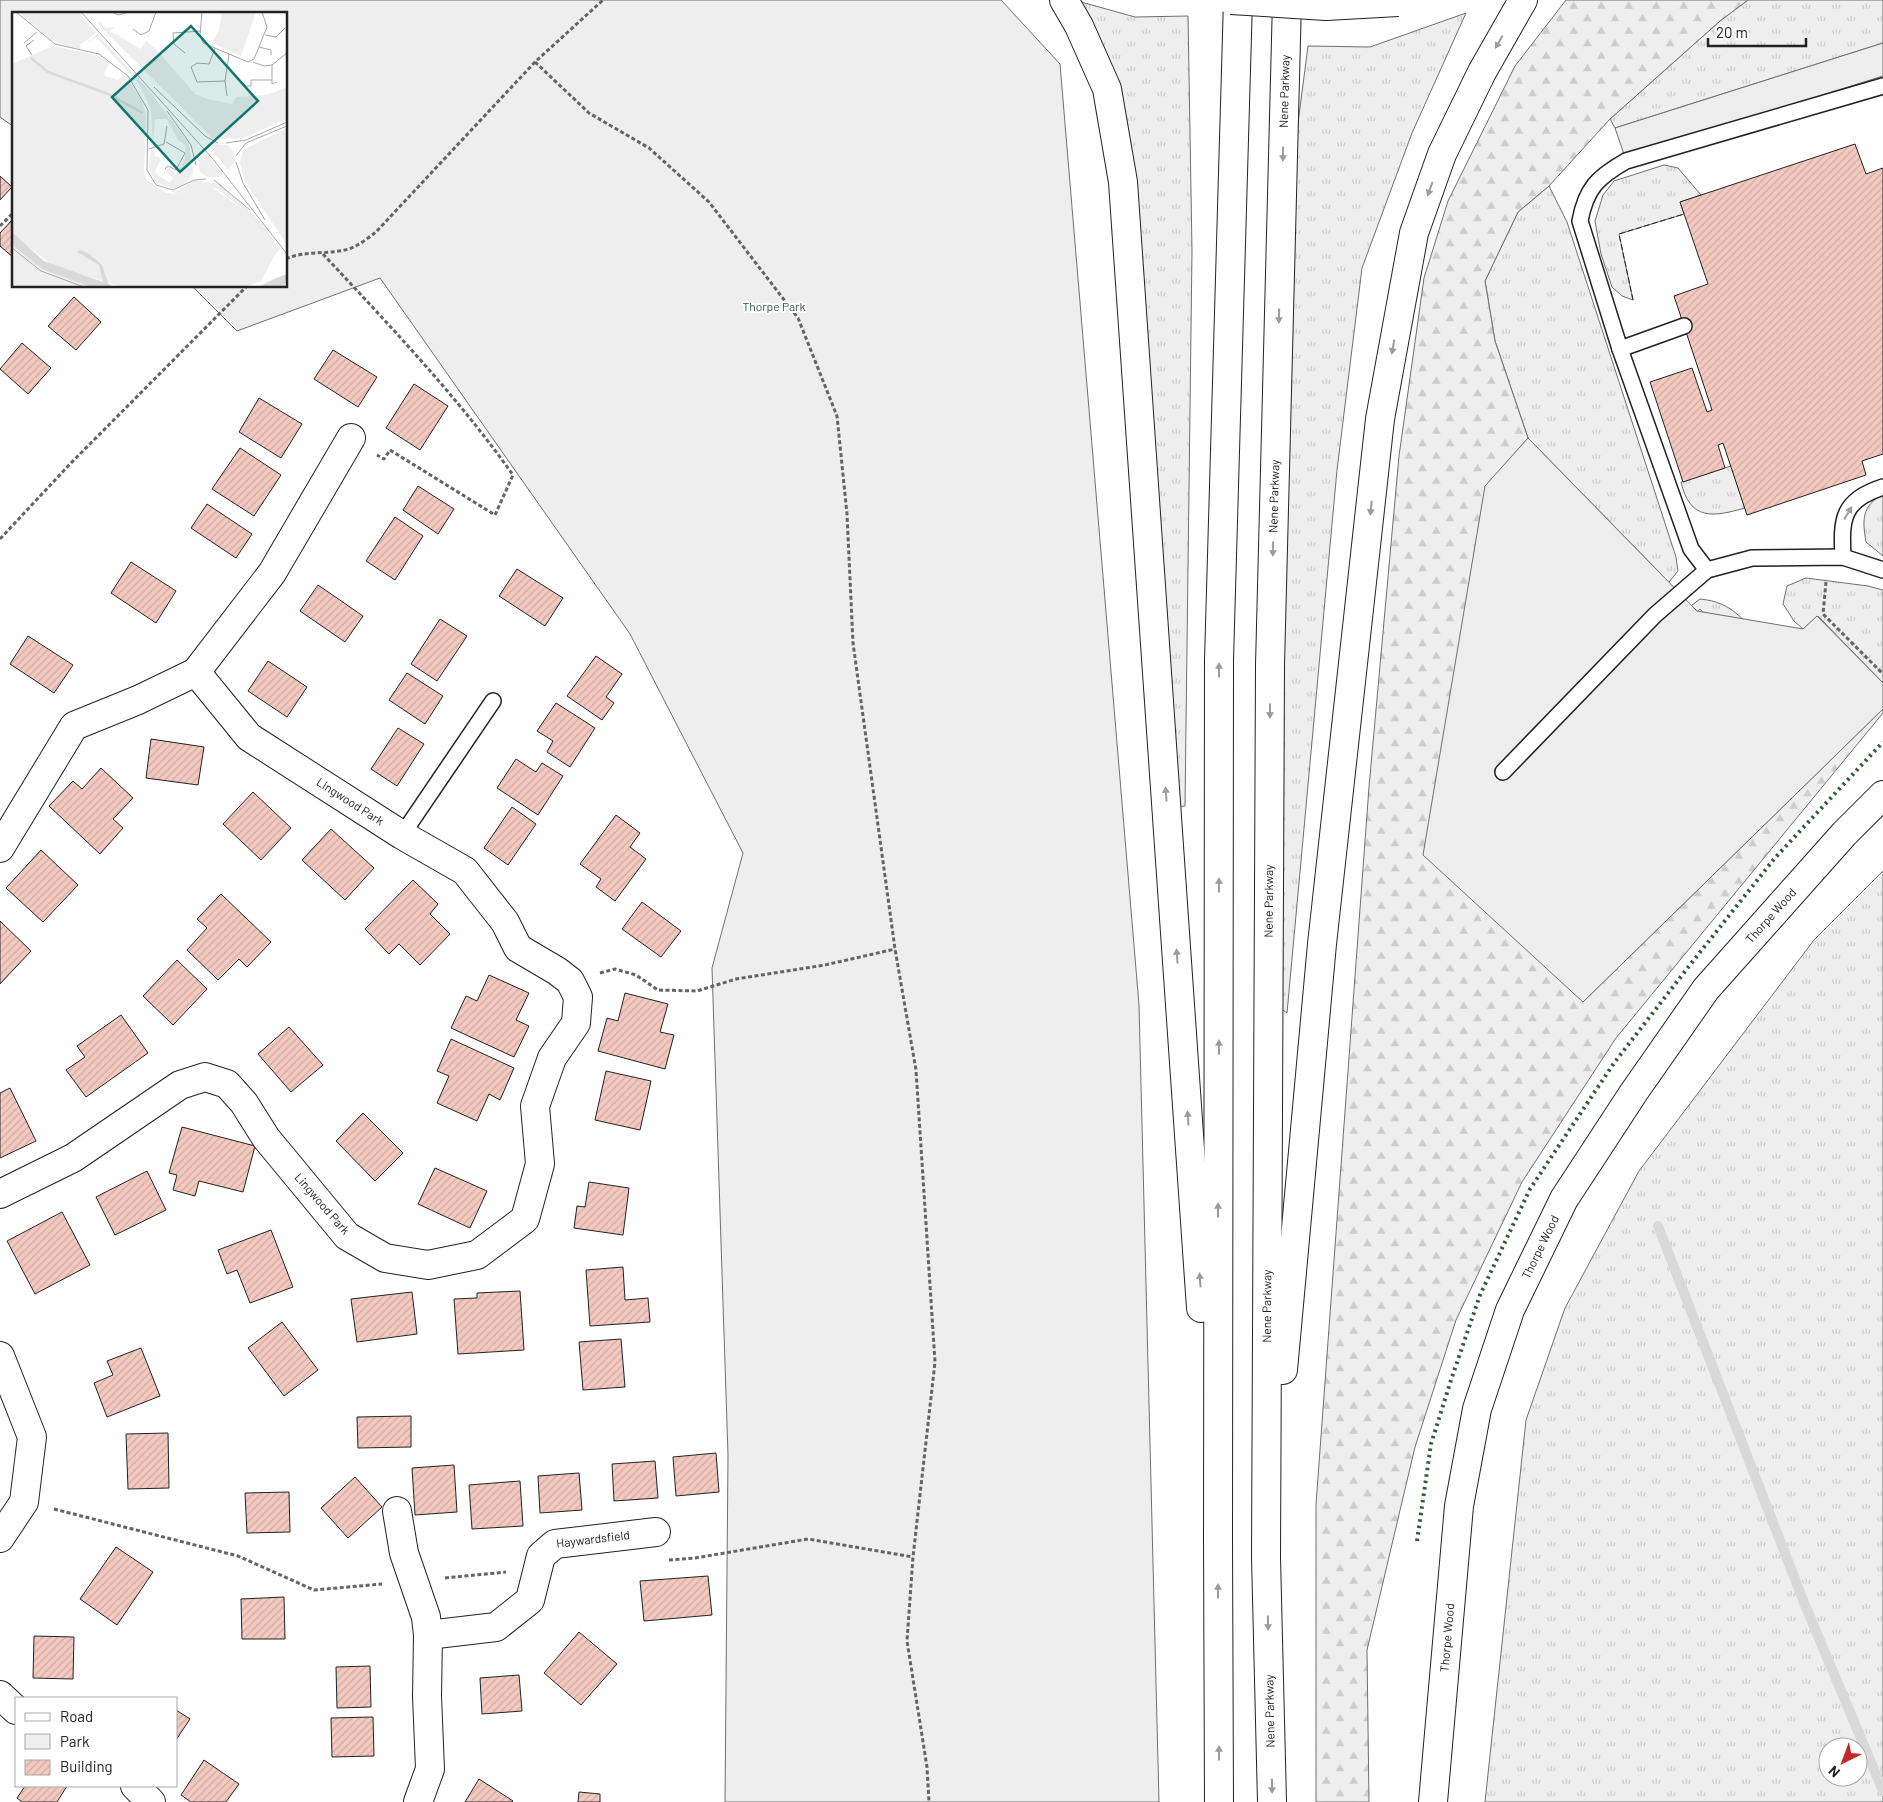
<svg xmlns="http://www.w3.org/2000/svg" width="1883" height="1802" font-family="Barlow,sans-serif">
<style>
.grass{fill:url(#grass-tufts);stroke:#6f6f6f;fill-rule:evenodd}
.forest{fill:url(#forest-firs);stroke:#6f6f6f}
.park{fill:#eee;stroke:#6f6f6f}
.parking{fill:#ededed;stroke:#6f6f6f}
.lines{fill:none;stroke-linecap:round;stroke-linejoin:round}
.stream{stroke:#d9d9d9;stroke-width:10}
.building{fill:url(#building-hatch);stroke:#222}
.lane-casing{stroke:#222;stroke-width:18}
.street-casing{stroke:#222;stroke-width:30}
.secondary-casing{stroke:#222;stroke-width:30}
.highway-casing{stroke:#222;stroke-width:30}
.path{stroke:#646464;stroke-width:3;stroke-dasharray:4 2.5;stroke-linecap:butt}
.lane{stroke:#fff;stroke-width:15}
.street{stroke:#fff;stroke-width:28}
.secondary{stroke:#fff;stroke-width:28}
.highway{stroke:#fff;stroke-width:28}
.primary-bridge-casing{stroke:#222;stroke-width:30;stroke-linecap:butt}
.primary-bridge{stroke:#fff;stroke-width:28}
.hedge{stroke:#2f5e38;stroke-width:4;stroke-dasharray:2.5 4;stroke-linecap:butt}
.fence{stroke:#222;stroke-width:1;stroke-dasharray:6 2.5;stroke-linecap:butt}
.oneway{fill:#9c9c9c}
.labels{text-anchor:middle;stroke-width:4;stroke-linejoin:round;paint-order:stroke}
.street-label{font-size:12px;fill:#222;stroke:#fff}
.park-label{font-size:12px;fill:#2f5e38;stroke:#fff}
.inset-river{fill:none;stroke:#d9d9d9;stroke-width:2.5}
.inset-road{fill:none;stroke:#a7a7a7;stroke-width:1}
.view{fill:#0f766e;fill-opacity:0.15;stroke:#0f766e;stroke-width:2.5}
.inset-edge{fill:none;stroke:#222;stroke-width:2.5}
</style>
<defs>
<pattern id="grass-tufts" width="24" height="20" patternUnits="userSpaceOnUse" patternTransform="scale(1.25)"><rect width="24" height="20" fill="#eee"/><path d="M3 7l-1-3M5 7V3M7 7l1-3M15 17l-1-3M17 17v-4M19 17l1-3" fill="none" stroke="#ccc"/></pattern>
<pattern id="forest-firs" width="22" height="20" patternUnits="userSpaceOnUse" patternTransform="scale(1.25)"><rect width="22" height="20" fill="#eee"/><path d="M5 1l3.5 6h-7zM16 11l3.5 6h-7z" fill="#ccc"/></pattern>
<pattern id="building-hatch" width="6" height="6" patternUnits="userSpaceOnUse" patternTransform="scale(1.25)"><rect width="6" height="6" fill="#f3c9c0"/><path d="M-1 1l2-2M0 6l6-6M5 7l2-2" fill="none" stroke="#d0aca5"/></pattern>
</defs>
<rect width="100%" height="100%" fill="#fff"/>
<g class="grass">
<polygon points="1074,0 1135,17 1188,16 1192,251 1185,806 1173,807 1131,194"/>
<polygon points="1748,0 1883,0 1883,43 1615,128 1610,119 1720,21"/>
<polygon points="1466,13 1412,133 1362,268 1337,470 1287,1013 1276,1005 1295,146 1308,46 1370,47"/>
<polygon points="1664,165 1678,168 1701,195 1680,202 1684,214 1619,234 1633,300 1622,296 1612,287 1601,254 1595,221 1603,195 1614,181"/>
<polygon points="1549,186 1567,222 1676,557 1678,571 1665,587 1662,575 1528,438 1495,341 1485,281 1518,212"/>
<path d="M1731 466 1745 508C1713 517 1690 521 1681 482Z"/>
<path d="M1883 494V556L1866 542C1862 519 1862 506 1883 494Z"/>
<polygon points="1806,578 1868,586 1883,590 1883,683 1818,616 1803,629 1794,621 1783,604 1787,586"/>
<path d="M1700 599C1733 602 1742 620 1764 641L1747 660 1700 609 1683 626 1675 618Z"/>
<path d="M1883 871V1802H1485L1526 1420 1565 1308 1639 1171 1814 940ZM1828 1747H1858V1777H1828Z"/>
</g>
<polygon class="forest" points="1566,0 1748,0 1720,21 1610,119 1549,186 1518,212 1485,281 1495,341 1528,438 1485,487 1583,1002 1883,709 1883,713 1616,1038 1522,1182 1456,1320 1415,1447 1367,1650 1369,1802 1316,1802 1316,1504 1369,787 1399,456 1424,278 1448,201 1515,66"/>
<polygon class="park" points="0,0 1001,0 1060,64 1139,1005 1159,1802 725,1802 728,1455 712,968 743,853 630,634 380,278 237,331 192,286 286,286 286,14 14,14 14,127 0,117"/>
<g class="parking">
<polygon points="1883,43 1883,76 1625,157 1615,128"/>
<polygon points="1528,438 1697,611 1803,629 1817,616 1883,683 1883,709 1583,1002 1423,855 1485,486"/>
</g>
<g class="lines">
<polyline class="stream" points="1658,1226 1805,1605 1883,1791"/>
</g>
<g class="building">
<polygon points="1855,144 1866,174 1883,168 1883,454 1862,461 1866,475 1747,515 1723,443 1718,445 1725,468 1683,482 1650,382 1692,368 1707,412 1712,410 1674,296 1708,284 1680,202"/>
<polygon points="0,176 12,187 0,200"/>
<polygon points="14,218 14,258 0,246 0,233"/>
<polygon points="74,297 101,322 76,350 48,326"/>
<polygon points="22,343 51,368 28,394 0,369"/>
<polygon points="333,350 377,377 358,407 314,379"/>
<polygon points="414,384 448,406 420,450 386,428"/>
<polygon points="259,398 302,424 281,458 239,432"/>
<polygon points="240,448 281,475 254,516 212,489"/>
<polygon points="418,486 454,509 438,534 403,510"/>
<polygon points="207,504 252,534 236,558 191,528"/>
<polygon points="395,517 423,536 395,580 366,561"/>
<polygon points="131,562 176,591 156,623 111,593"/>
<polygon points="517,569 563,598 545,626 499,596"/>
<polygon points="318,585 363,616 345,642 300,611"/>
<polygon points="440,619 467,636 437,681 411,664"/>
<polygon points="28,636 73,665 54,693 10,664"/>
<polygon points="596,656 622,674 606,697 614,703 602,720 567,696"/>
<polygon points="268,661 307,687 287,717 248,691"/>
<polygon points="407,673 443,696 425,724 389,700"/>
<polygon points="556,703 595,728 570,767 547,752 553,741 537,731"/>
<polygon points="398,728 424,744 397,786 371,769"/>
<polygon points="151,739 204,747 198,785 146,778"/>
<polygon points="516,759 536,772 542,763 563,776 538,815 497,788"/>
<polygon points="101,768 133,798 113,819 123,828 100,854 49,806 73,781 82,789"/>
<polygon points="253,792 291,828 261,860 223,824"/>
<polygon points="512,807 536,824 508,865 484,848"/>
<polygon points="616,815 640,833 630,847 646,859 615,901 596,887 601,879 580,864"/>
<polygon points="331,829 374,868 345,900 302,860"/>
<polygon points="41,850 78,885 43,922 6,888"/>
<polygon points="413,880 438,904 430,914 450,934 420,965 399,944 389,954 365,929"/>
<polygon points="221,894 271,942 247,967 239,959 218,980 187,950 207,928 197,919"/>
<polygon points="642,902 681,931 661,957 622,929"/>
<polygon points="0,921 31,951 0,984"/>
<polygon points="177,960 207,989 173,1025 143,996"/>
<polygon points="489,975 529,993 516,1020 529,1026 514,1057 451,1028 466,996 477,1001"/>
<polygon points="625,993 668,1004 660,1032 674,1035 665,1069 598,1051 607,1018 618,1021"/>
<polygon points="121,1015 148,1053 86,1097 66,1070 85,1057 77,1046"/>
<polygon points="289,1027 323,1065 291,1092 258,1054"/>
<polygon points="451,1039 514,1068 500,1100 489,1094 477,1121 437,1103 449,1076 437,1071"/>
<polygon points="606,1071 651,1081 640,1130 595,1120"/>
<polygon points="10,1088 36,1141 0,1158 0,1093"/>
<polygon points="363,1113 403,1153 375,1181 336,1141"/>
<polygon points="182,1127 255,1146 243,1192 199,1181 195,1196 173,1190 177,1175 169,1173"/>
<polygon points="435,1168 487,1191 470,1228 418,1204"/>
<polygon points="147,1171 166,1210 115,1235 96,1197"/>
<polygon points="589,1182 629,1188 623,1235 574,1228 577,1206 585,1207"/>
<polygon points="62,1212 90,1265 35,1294 7,1241"/>
<polygon points="271,1230 293,1287 250,1303 237,1270 227,1274 218,1250"/>
<polygon points="623,1267 625,1300 648,1298 650,1322 590,1326 586,1270"/>
<polygon points="520,1291 524,1350 458,1354 454,1299 477,1298 477,1293"/>
<polygon points="412,1292 417,1334 357,1342 351,1299"/>
<polygon points="282,1322 318,1370 284,1396 248,1348"/>
<polygon points="621,1339 625,1387 583,1390 579,1342"/>
<polygon points="141,1348 160,1396 107,1417 94,1383 113,1375 107,1361"/>
<polygon points="411,1416 411,1447 358,1448 357,1417"/>
<polygon points="168,1433 169,1488 128,1489 126,1434"/>
<polygon points="716,1453 719,1492 676,1496 673,1457"/>
<polygon points="655,1461 658,1498 614,1501 612,1464"/>
<polygon points="454,1465 457,1512 415,1515 412,1468"/>
<polygon points="579,1473 582,1510 540,1513 538,1476"/>
<polygon points="355,1477 382,1507 348,1538 321,1508"/>
<polygon points="520,1481 523,1526 472,1529 469,1485"/>
<polygon points="289,1492 290,1532 247,1533 245,1493"/>
<polygon points="116,1547 153,1572 117,1625 80,1599"/>
<polygon points="708,1576 712,1615 644,1621 640,1581"/>
<polygon points="284,1597 285,1639 242,1639 241,1599"/>
<polygon points="579,1632 617,1664 581,1705 544,1673"/>
<polygon points="34,1636 74,1637 73,1679 33,1678"/>
<polygon points="370,1666 371,1707 337,1708 336,1667"/>
<polygon points="519,1675 522,1711 482,1714 480,1678"/>
<polygon points="176,1710 190,1719 176,1740"/>
<polygon points="373,1717 374,1756 332,1757 331,1718"/>
<polygon points="204,1760 239,1784 226,1802 191,1802 181,1795"/>
<polygon points="479,1779 513,1801 512,1802 465,1802"/>
<polygon points="25,1786 67,1786 57,1802 22,1802 17,1798"/>
<polygon points="579,1792 600,1794 600,1802 578,1802"/>
</g>
<g class="lines">
<g class="lane-casing">
<g id="lane">
<polyline points="1620,349 1684,326"/>
<path d="M1843 557C1841 519 1842 500 1883 487"/>
<path d="M1707 570 1691 549 1620 349 1580 221C1586 188 1598 177 1626 161L1883 86"/>
<polyline points="1503,772 1655,615 1707,570 1752,558 1843,557 1883,570"/>
<polyline points="402,835 493,701"/>
</g>
</g>
<g class="street-casing">
<g id="street">
<polyline points="196,672 272,573 351,438"/>
<path id="s1" d="M0 848 74 726 138 700 196 672 249 737 402 835 465 871 505 922 518 948 557 971 570 981 578 997 576 1023 552 1058 535 1106 540 1164 525 1219 477 1255 428 1265 385 1258 347 1236 266 1138 244 1103 227 1084 205 1077 180 1085 73 1158 0 1194"/>
<polyline points="0,1356 32,1437 24,1502 0,1538"/>
<polyline points="397,1511 404,1553 426,1617 428,1635 427,1696 430,1769 418,1802"/>
<path id="s2" d="M428 1635 496 1627 530 1600 541 1556 555 1544 656 1532"/>
<polyline points="0,1695 16,1710"/>
<polyline points="135,1786 151,1802"/>
</g>
</g>
<g class="secondary-casing">
<g id="secondary">
<path id="s3" d="M1433 1802 1459 1506 1477 1409 1510 1310 1564 1199 1634 1092 1706 989 1844 834 1883 795"/>
</g>
</g>
<g class="highway-casing">
<g id="highway">
<polyline points="1064,0 1079,26 1107,89 1123,182 1201,1308"/>
<polyline points="1283,1370 1322,944 1380,419 1414,233 1442,154 1482,72 1523,0"/>
<polyline points="1219,1802 1218,1539 1219,660 1238,0"/>
<path id="s4" d="M1272 1802 1266 1557 1270 665 1287 0"/>
</g>
</g>
<g class="path">
<polyline points="535,62 589,113 649,148 709,202 798,318 837,416 847,514 853,643 895,949 916,1070 935,1362 913,1557 907,1641 927,1767 929,1802"/>
<polyline points="0,226 14,212"/>
<path d="M323 254C389 325 457 396 513 475L495 515 390 450 384 459 377 455"/>
<path d="M286 259C305 250 328 255 349 249 358 246 368 238 376 232L535 62 603 0"/>
<polyline points="0,539 71,463 247,286"/>
<polyline points="1826,582 1823,614 1883,674"/>
<polyline points="600,973 615,969 636,975 658,990 697,991 736,979 825,965 895,949"/>
<polyline points="54,1509 238,1556 314,1590 382,1584"/>
<polyline points="669,1560 695,1558 808,1539 913,1557"/>
<polyline points="445,1578 506,1572"/>
</g>
<use href="#lane" class="lane"/>
<use href="#street" class="street"/>
<use href="#secondary" class="secondary"/>
<use href="#highway" class="highway"/>
<g class="primary-bridge-casing">
<polyline id="primary-bridge" points="1231,0 1326,6 1398,2"/>
</g>
<use href="#primary-bridge" class="primary-bridge"/>
<polyline class="hedge" points="1417,1541 1431,1444 1451,1380 1480,1295 1530,1189 1614,1063 1693,961 1774,859 1883,742"/>
<polyline class="fence" points="1633,300 1619,234 1684,214"/>
</g>
<defs><path id="oneway-solid" d="M-6-.8H1V-3.2L6.5 0L1 3.2V.8H-6Z" transform="scale(1.25)"/></defs>
<g class="oneway">
<use href="#oneway-solid" transform="translate(1499 42) rotate(119)"/>
<use href="#oneway-solid" transform="translate(1283 154) rotate(91)"/>
<use href="#oneway-solid" transform="translate(1430 189) rotate(110)"/>
<use href="#oneway-solid" transform="translate(1279 316) rotate(91)"/>
<use href="#oneway-solid" transform="translate(1393 347) rotate(100)"/>
<use href="#oneway-solid" transform="translate(1371 508) rotate(96)"/>
<use href="#oneway-solid" transform="translate(1848 513) rotate(-59)"/>
<use href="#oneway-solid" transform="translate(1273 549) rotate(91)"/>
<use href="#oneway-solid" transform="translate(1219 670) rotate(-90)"/>
<use href="#oneway-solid" transform="translate(1270 711) rotate(90)"/>
<use href="#oneway-solid" transform="translate(1166 794) rotate(-94)"/>
<use href="#oneway-solid" transform="translate(1219 885) rotate(-90)"/>
<use href="#oneway-solid" transform="translate(1177 956) rotate(-94)"/>
<use href="#oneway-solid" transform="translate(1219 1047) rotate(-90)"/>
<use href="#oneway-solid" transform="translate(1188 1118) rotate(-94)"/>
<use href="#oneway-solid" transform="translate(1218 1210) rotate(-90)"/>
<use href="#oneway-solid" transform="translate(1200 1280) rotate(-94)"/>
<use href="#oneway-solid" transform="translate(1218 1591) rotate(-90)"/>
<use href="#oneway-solid" transform="translate(1268 1623) rotate(89)"/>
<use href="#oneway-solid" transform="translate(1219 1753) rotate(-90)"/>
<use href="#oneway-solid" transform="translate(1272 1786) rotate(89)"/>
</g>
<g class="labels">
<g class="street-label">
<text dy="4" stroke="none"><textPath href="#s4" startOffset="1711">Nene Parkway</textPath></text>
<text dy="4" stroke="none"><textPath href="#s4" startOffset="1306">Nene Parkway</textPath></text>
<text dy="4" stroke="none"><textPath href="#s1" startOffset="480">Lingwood Park</textPath></text>
<text dy="4" stroke="none"><textPath href="#s4" startOffset="901">Nene Parkway</textPath></text>
<text dy="4" stroke="none"><textPath href="#s3" startOffset="975">Thorpe Wood</textPath></text>
<text transform="translate(322 1204) rotate(49)" y="4">Lingwood Park</text>
<text dy="4" stroke="none"><textPath href="#s3" startOffset="570">Thorpe Wood</textPath></text>
<text dy="4" stroke="none"><textPath href="#s4" startOffset="496">Nene Parkway</textPath></text>
<text dy="4" stroke="none"><textPath href="#s2" startOffset="214">Haywardsfield</textPath></text>
<text dy="4" stroke="none"><textPath href="#s3" startOffset="165">Thorpe Wood</textPath></text>
<text transform="translate(1270 1711) rotate(-91)" y="4">Nene Parkway</text>
</g>
<g class="park-label">
<text x="774" y="311">Thorpe Park</text>
</g>
</g>
<g transform="translate(12 12)">
<rect width="275" height="275" fill="#fff"/>
<path d="M7 0H21L25 13 69 32 68 37 39 28ZM210 0H244L229 44 200 31 207 18ZM41 34 83 43 98 50 92 61 93 64 106 68 111 62 129 87 134 102 132 159 135 168 154 181 167 182 188 173 198 174 229 196 264 241 249 269 233 275H110L40 253 5 226 0 220V52ZM202 132 215 133 222 139 223 149 216 158 198 136ZM142 137 143 144 149 146 143 161 158 171 161 166 154 159 156 155 164 162 175 145 171 169 176 170 162 177 143 170 137 155 139 138ZM194 141 211 162 207 165H195L188 160 186 147Z" fill="#eee"/>
<path d="M21 0H66L84 21 68 33 57 35 37 25 25 13ZM85 22 135 76 177 131 181 161 175 169H171L174 133 166 128 155 107H143L141 132 139 97 127 72 84 25 71 35ZM69 110 61 135 64 155 54 156 51 146 40 148 36 143 53 136ZM109 117 110 138 104 140 99 128ZM115 148 124 168 113 175V185L102 190 100 183 107 180 114 165ZM73 159 76 174 72 176 60 164ZM33 165 49 179 48 184 34 181 29 173ZM4 167 14 186 12 191 0 182ZM182 168 208 172 248 209 268 237 264 241 229 196 206 177 188 173 167 182 158 179H165ZM22 208 29 216 32 222 22 223 14 216ZM240 228 262 241 249 269 230 246Z" fill="#eee"/>
<path d="M88 9 94 16 103 15 98 19 129 37 134 29 143 36 183 82 196 87 220 92 224 85 255 83 275 75V107L229 127 200 126 86 12ZM275 116V233L233 169 228 151 231 138ZM0 233 30 257 78 275H0Z" fill="#eee"/>
<path d="M0 220 32 249 91 270 87 253 65 240 68 238 76 241 90 253 96 271 101 275H78L30 257 0 233ZM275 262 273 275H246L264 266Z" fill="#d9d9d9"/>
<path class="inset-river" d="M19 46 36 60 96 82 131 101"/>
<path class="inset-road" d="M4 0 43 32 87 42 116 64 136 98 135 158 144 173 161 178 182 168 194 167M69 0 200 146 275 242M100 0 106 3 117 0M190 0 188 23 191 31 236 50 242 47 255 15 250 0M121 17 129 23 137 19 144 0M253 23 264 25 273 16M12 31 25 20M247 35 259 38V43M203 36 197 52 185 51 179 55 185 70 213 69 217 42M173 41 162 32 161 21 189 19M20 43 14 34 22 28M241 50 252 54 260 53 275 41M260 53V72L265 70M213 69 215 84M235 74H239V68H260M142 75 193 124 206 131M155 99 179 133 184 153M214 131 234 128 275 110M137 137 152 132 155 114M224 144 234 131 275 114M224 150 231 171 253 208M153 157 156 154 164 158 173 141 154 130M202 168 238 198M0 236 29 259 72 275"/>
<path class="view" d="M179 14 246 89 168 160 100 85Z"/>
<rect width="275" height="275" class="inset-edge"/>
</g>
<rect x="15" y="1697" width="162" height="90" fill="#ffffff" stroke="#a7a7a7"/>
<rect x="25" y="1713" width="25" height="8" fill="#ffffff" stroke="#a7a7a7"/>
<text x="60" y="1722" font-size="15" fill="#222222">Road</text>
<rect x="25" y="1734" width="25" height="15" fill="#eeeeee" stroke="#a7a7a7"/>
<text x="60" y="1747" font-size="15" fill="#222222">Park</text>
<rect x="25" y="1760" width="25" height="15" fill="url(#building-hatch)" stroke="#a7a7a7"/>
<text x="60" y="1772" font-size="15" fill="#222222">Building</text>
<g transform="translate(1843 1762) rotate(222)"><circle r="24" fill="#ffffff" stroke="#a7a7a7"/>
<path d="M0-4L9 19L0 12L-9 19Z" fill="#c62828"/>
<text y="-8" font-size="14" font-weight="bold" text-anchor="middle" fill="#222222">N</text>
</g>
<path d="M1708 38v8h98v-8" fill="none" stroke="#222222" stroke-width="2.5"/>
<text x="1716" y="38" font-size="15" fill="#222222" stroke="#ffffff" stroke-width="4" paint-order="stroke">20 m</text>
</svg>
